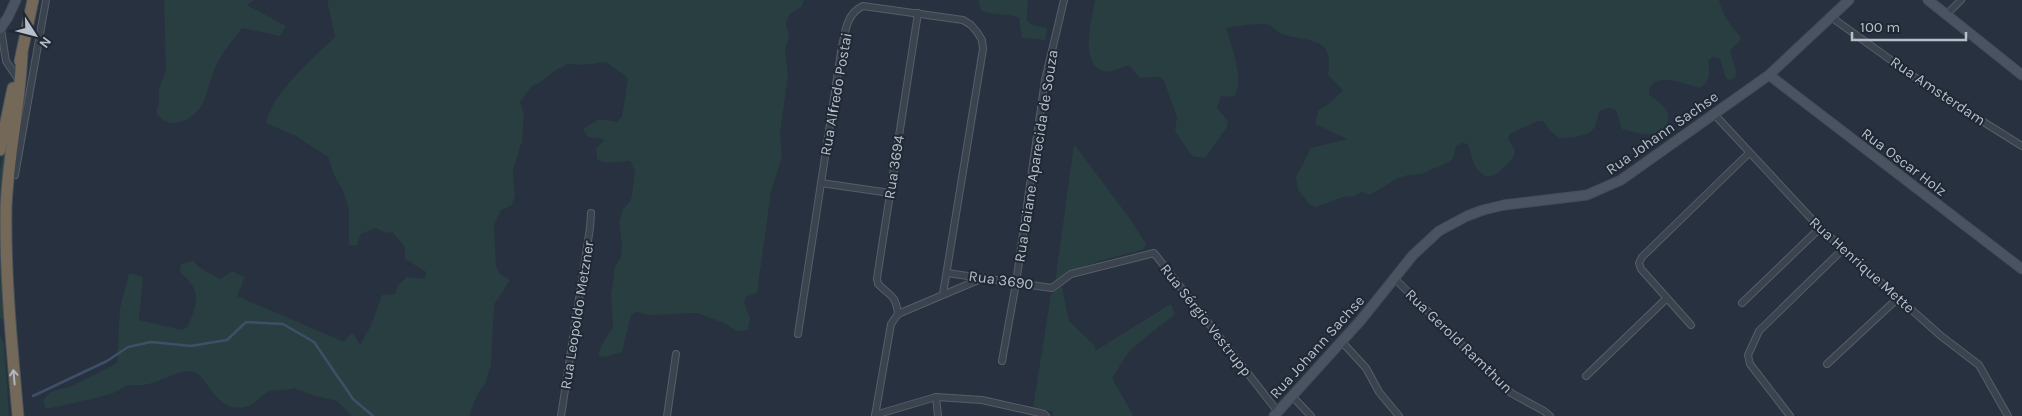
<svg xmlns="http://www.w3.org/2000/svg" width="2022" height="416" font-family="Karla,sans-serif">
<style>
.green{fill:#293e40}
.lines{fill:none;stroke-linecap:round;stroke-linejoin:round}
.stream{stroke:#3d5067;stroke-width:2.5}
.street-casing{stroke:#555e69;stroke-width:8}
.secondary-casing{stroke:#444c58;stroke-width:11}
.highway-casing{stroke:#454e59;stroke-width:13}
.street{stroke:#3b434f;stroke-width:6}
.secondary{stroke:#495362;stroke-width:9}
.highway{stroke:#746958;stroke-width:11}
.oneway{stroke:#b0b6be}
.labels{text-anchor:middle;stroke-width:4;stroke-linejoin:round;paint-order:stroke}
.street-label{font-size:15px;fill:#b7bfc9;stroke:#1f2834}
</style>
<rect width="100%" height="100%" fill="#27313f"/>
<g class="green">
<path d="M164 0H254L247 5 286 26 280 36 242 28C234 39 223 51 217 64 205 86 209 115 179 122 167 125 164 121 156 113L159 102V89L166 70Z"/>
<path d="M327 0H804L802 6 789 15 786 24 789 37 785 49 788 75 780 134 782 157 771 192 757 293 746 297 744 303 750 318 748 330 736 331 726 324 697 313 650 315 637 312 631 315 622 352 605 357 598 356 602 344 613 327 611 295 615 267 621 257 622 247 619 222 623 209 631 200 635 172 630 161 606 163 597 159 596 148 605 140 598 138 588 137 583 129 599 119 617 122 622 117 628 78 606 62 583 65 568 64 556 70 542 81 531 87 520 102 524 114 522 141 513 170 515 196 511 206 501 210 494 225 496 266 500 274 510 280 494 305 491 365 485 384 477 395 469 416H352L337 401 312 395 294 388C286 391 280 389 272 391 262 392 256 405 246 407 212 414 208 370 189 371 175 372 163 380 149 384 142 386 134 384 127 386 122 387 118 391 113 393 92 400 68 404 46 409L43 401 50 392 72 386 117 363 120 308 129 273 143 277 139 320 182 330 188 326C198 300 202 292 180 272L181 264 193 261 200 268 220 279 232 271 245 277 237 296 344 342 347 337 353 333 360 345 372 323 382 295 395 294 398 285 407 277 425 279 426 272 405 259V247L392 232 386 233 375 228 361 234 357 245H349V208L342 189 334 175 328 157 296 136 266 123C273 92 312 59 335 37Z"/>
<path d="M978 0H1028L1027 20 1032 25 1047 28 1045 40 1022 38 1019 18C1004 12 995 17 981 10Z"/>
<path d="M1095 0H1719C1723 15 1730 26 1741 37L1739 42 1730 50 1737 74 1734 79 1728 80C1722 73 1724 65 1719 58L1713 57 1708 61C1710 72 1711 81 1700 88 1685 84 1649 69 1649 95 1661 103 1674 111 1666 126 1662 132 1656 133 1649 134 1640 135 1630 131 1622 129L1616 110 1609 108 1599 111C1598 117 1597 123 1594 128 1589 137 1569 138 1559 138L1550 131 1543 121H1538L1510 134 1508 139 1515 150C1515 157 1510 161 1505 166 1482 191 1473 165 1468 144L1462 143 1456 146 1453 158 1449 162 1421 174 1408 175 1396 179 1370 195 1362 192 1355 196 1343 197 1316 207 1310 205 1298 190 1296 177 1311 148 1347 139 1315 124 1318 111 1331 102 1343 90 1328 75C1335 34 1306 43 1282 34 1277 32 1273 27 1269 25 1261 22 1235 27 1226 28 1231 45 1246 82 1233 97L1221 96 1217 108 1228 121 1227 127 1205 158 1192 156 1175 131 1177 117 1164 81 1159 77 1140 78 1129 65C1122 67 1110 74 1103 71 1079 64 1092 18 1095 0Z"/>
<polygon points="8,127 3,244 4,320 0,319 0,171"/>
<path d="M1074 144 1130 219 1146 244 1144 249C1114 258 1080 263 1055 283Z"/>
<polygon points="1062,286 1069,321 1095,346 1095,351 1171,304 1175,314 1130,350 1112,378 1133,415 1132,416 1052,416 1053,411 1033,408 1051,294"/>
<polygon points="0,335 4,343 9,416 0,416"/>
</g>
<g class="lines">
<polyline class="stream" points="33,396 107,361 128,347 151,342 191,346 227,340 246,322 283,324 314,342 353,399 373,416"/>
<g class="street-casing">
<g id="street">
<polyline points="1946,15 1961,0"/>
<polyline points="1831,17 1934,91 2022,146"/>
<polyline points="1,29 6,61 16,76"/>
<polyline points="1714,114 1820,228 1941,336 1979,365 2008,416"/>
<polyline points="15,175 46,0"/>
<polyline points="821,183 890,193"/>
<polyline points="947,273 1052,288 1071,274 1154,253 1278,412"/>
<polyline points="1394,278 1511,393 1544,411 1550,416"/>
<polyline points="1742,303 1820,228"/>
<path d="M898 314C896 295 890 296 878 284L877 278 918 13"/>
<polyline points="898,314 983,278"/>
<polyline points="1691,325 1641,269 1639,263 1642,257 1749,153"/>
<path d="M798 334 841 52C845 35 845 14 863 6L963 20 971 25 977 32 982 40 983 49 943 294"/>
<polyline points="1342,342 1366,368 1379,392 1399,416"/>
<polyline points="1002,361 1016,283 1045,80 1064,0"/>
<polyline points="1827,364 1898,298"/>
<polyline points="1586,376 1667,298"/>
<polyline points="1292,396 1311,416"/>
<polyline points="936,397 938,416"/>
<polyline points="875,415 936,397 982,400 1044,414 1046,416"/>
<polyline points="561,416 590,228 591,213"/>
<polyline points="667,416 676,354"/>
<polyline points="875,416 891,324 898,314"/>
<polyline points="1790,416 1750,364 1748,355 1759,331 1843,249"/>
</g>
</g>
<g class="secondary-casing">
<g id="secondary">
<polyline points="1928,0 2022,75"/>
<polyline points="0,29 8,17 16,0"/>
<polyline points="1769,75 2022,269"/>
<polyline points="1274,416 1361,320 1413,255 1439,231 1467,216 1483,210 1504,205 1587,195 1621,180 1769,75 1849,0"/>
</g>
</g>
<g class="highway-casing">
<g id="highway">
<polyline points="20,61 33,0"/>
<polyline points="0,150 13,88"/>
<path d="M18 416C12 347 5 278 6 208 8 156 20 105 22 54"/>
</g>
</g>
<use href="#street" class="street"/>
<use href="#secondary" class="secondary"/>
<use href="#highway" class="highway"/>
</g>
<defs><path id="oneway-shaft" d="M-6 0H5M1.5-3L5.5 0L1.5 3" fill="none" stroke-width="1.6" stroke-linecap="round" stroke-linejoin="round" transform="scale(1.25)"/></defs>
<use class="oneway" href="#oneway-shaft" transform="translate(14 377) rotate(-95)"/>
<g class="labels">
<g class="street-label">
<text transform="translate(1938 91) rotate(34)" y="5">Rua Amsterdam</text>
<text transform="translate(836 94) rotate(-80)" y="5">Rua Alfredo Postai</text>
<text transform="translate(1662 133) rotate(-35)" y="5">Rua Johann Sachse</text>
<text transform="translate(1036 156) rotate(-81)" y="5">Rua Daiane Aparecida de Souza</text>
<text transform="translate(1904 162) rotate(37)" y="5">Rua Oscar Holz</text>
<text transform="translate(894 167) rotate(-81)" y="5">Rua 3694</text>
<text transform="translate(1862 265) rotate(42)" y="5">Rua Henrique Mette</text>
<text transform="translate(1001 280) rotate(8)" y="5">Rua 3690</text>
<text transform="translate(577 315) rotate(-81)" y="5">Rua Leopoldo Metzner</text>
<text transform="translate(1206 320) rotate(52)" y="5">Rua Sérgio Vestrupp</text>
<text transform="translate(1459 341) rotate(44)" y="5">Rua Gerold Ramthun</text>
<text transform="translate(1317 347) rotate(-48)" y="5">Rua Johann Sachse</text>
</g>
</g>
<g transform="translate(35 35) rotate(126)" stroke="#1f2834" stroke-width="4" paint-order="stroke">
<path d="M0-4L9 19L0 12L-9 19Z" fill="#b7bfc9"/>
<text y="-8" font-size="14" font-weight="bold" text-anchor="middle" fill="#b7bfc9">N</text>
</g>
<path d="M1852 32v8h114v-8" fill="none" stroke="#b7bfc9" stroke-width="2.5"/>
<text x="1860" y="32" font-size="15" fill="#b7bfc9" stroke="#1f2834" stroke-width="4" paint-order="stroke">100 m</text>
</svg>
